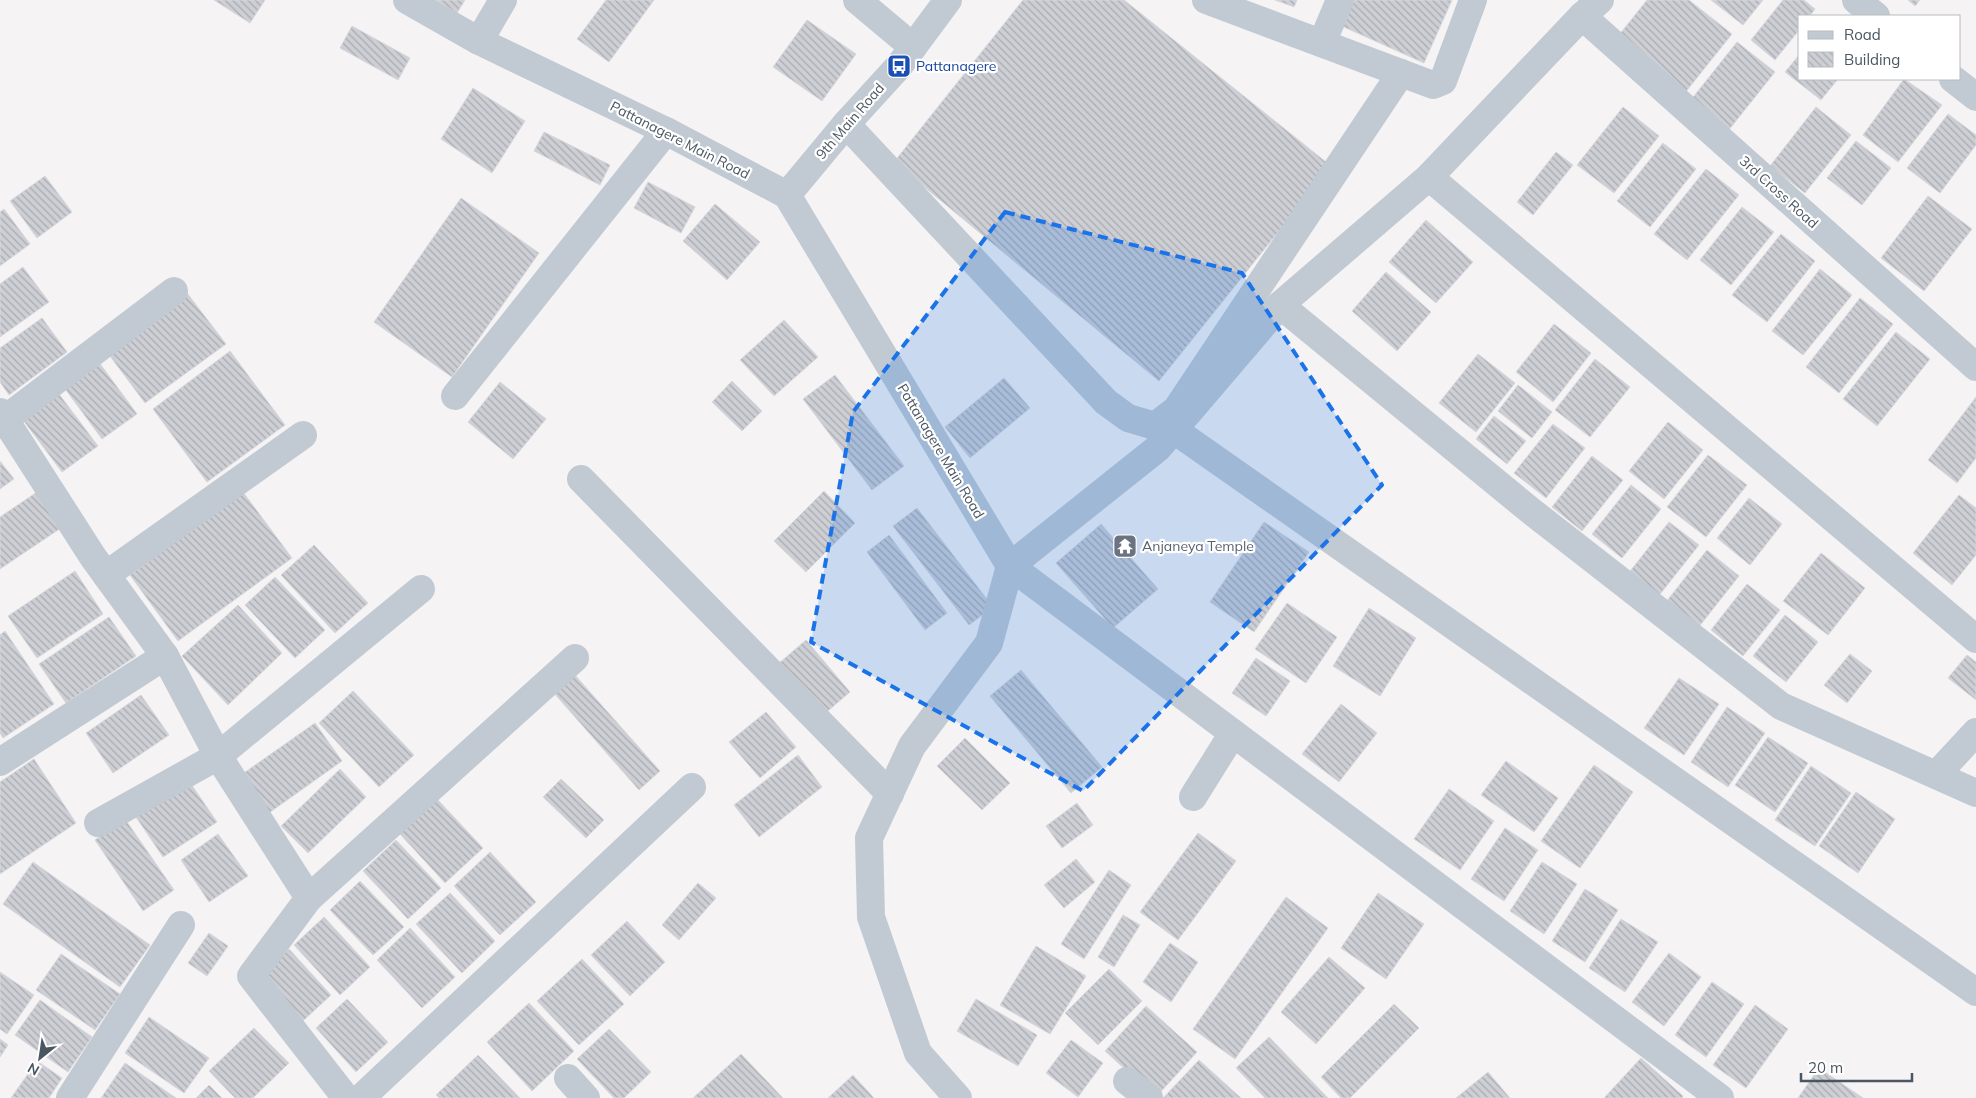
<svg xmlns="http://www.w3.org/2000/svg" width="1976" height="1098" font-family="Mulish,sans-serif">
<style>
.building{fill:url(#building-back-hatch);stroke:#d7d9de}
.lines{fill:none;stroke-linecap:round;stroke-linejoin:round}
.minor{stroke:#c1cad2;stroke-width:28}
.marked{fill:#1a73e8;fill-opacity:0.2;stroke:#1a73e8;stroke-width:4;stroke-dasharray:10 6;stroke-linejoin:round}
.labels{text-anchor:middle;stroke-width:4.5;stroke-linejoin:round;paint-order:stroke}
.transit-label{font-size:14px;fill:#164399;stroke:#fff;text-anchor:start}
.street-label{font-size:14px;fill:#4a5661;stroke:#fff}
.worship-label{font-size:14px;fill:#5b616d;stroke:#fff;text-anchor:start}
</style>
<defs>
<pattern id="building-back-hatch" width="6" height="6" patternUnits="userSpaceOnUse" patternTransform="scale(1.25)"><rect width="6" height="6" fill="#cdcfd5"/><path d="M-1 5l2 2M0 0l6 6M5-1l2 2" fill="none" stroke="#a8abb0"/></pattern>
</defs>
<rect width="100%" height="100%" fill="#f5f3f3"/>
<g class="building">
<polygon points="214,0 265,0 250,23"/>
<polygon points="436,0 465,0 457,13"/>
<polygon points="606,0 654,0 609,62 577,39"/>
<polygon points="1023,0 1124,0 1331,166 1159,381 894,162"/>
<polygon points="1275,0 1297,0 1294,7"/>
<polygon points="1345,0 1452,0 1424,63 1335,23"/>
<polygon points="1647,0 1689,0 1732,34 1684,94 1615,40"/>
<polygon points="1711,0 1763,0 1743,25"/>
<polygon points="1783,0 1804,0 1815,9 1810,16 1800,16 1800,29 1775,60 1751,40"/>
<polygon points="1908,0 1920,0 1915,6"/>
<polygon points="807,20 856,54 822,101 773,67"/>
<polygon points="352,26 410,58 398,80 340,48"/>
<polygon points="1737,42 1775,72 1728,131 1690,101"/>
<polygon points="1800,54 1800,79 1838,79 1821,100 1785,72"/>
<polygon points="1904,79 1942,105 1898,162 1863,135"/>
<polygon points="473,88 525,121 492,173 441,139"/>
<polygon points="1623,107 1659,136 1614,193 1577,165"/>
<polygon points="1816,107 1851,135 1805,193 1770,166"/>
<polygon points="1948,114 1976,135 1976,145 1940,193 1907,168"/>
<polygon points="544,132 610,165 600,185 534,151"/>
<polygon points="1856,141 1891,168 1862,205 1827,178"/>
<polygon points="1663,143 1696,169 1650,227 1617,201"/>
<polygon points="1556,152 1573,165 1533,215 1517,202"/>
<polygon points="1706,169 1739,195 1687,260 1654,234"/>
<polygon points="45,176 72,212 37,238 10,201"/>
<polygon points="648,182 695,207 681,233 634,208"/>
<polygon points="1928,196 1972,229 1924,291 1881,258"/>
<polygon points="461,198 539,253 452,377 374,322"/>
<polygon points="715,204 760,242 727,280 683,241"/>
<polygon points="1742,207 1774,232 1731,285 1700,260"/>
<polygon points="4,209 30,244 0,266 0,212"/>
<polygon points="1426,220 1473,262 1436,303 1389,262"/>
<polygon points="1781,234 1815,261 1767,322 1732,295"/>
<polygon points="23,267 49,302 0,337 0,284"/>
<polygon points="1820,269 1852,295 1803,355 1772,331"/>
<polygon points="1386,272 1431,312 1397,351 1352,311"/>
<polygon points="187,293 226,344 145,403 107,352"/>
<polygon points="1860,298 1893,324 1839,393 1806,367"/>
<polygon points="42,318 67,352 9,395 0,382 0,348"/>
<polygon points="784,320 818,357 774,396 740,360"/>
<polygon points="1554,324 1591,353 1553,402 1516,372"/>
<polygon points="1896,332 1930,359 1877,426 1843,399"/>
<polygon points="230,351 285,425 207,482 153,409"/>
<polygon points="1478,354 1515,383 1476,432 1439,403"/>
<polygon points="1595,359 1630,387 1590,437 1555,410"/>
<polygon points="98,361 137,414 102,439 63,386"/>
<polygon points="835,375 904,466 872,490 803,399"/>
<polygon points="1004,378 1030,408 970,458 945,427"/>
<polygon points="732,381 762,411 742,431 712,402"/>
<polygon points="500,382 546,419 513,459 468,422"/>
<polygon points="1518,385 1552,412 1532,438 1498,411"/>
<polygon points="59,394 98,446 62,472 23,420"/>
<polygon points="1976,397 1976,458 1957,483 1928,460"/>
<polygon points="1494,416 1526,441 1507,464 1476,439"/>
<polygon points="1668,422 1703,450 1664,499 1629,471"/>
<polygon points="1553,424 1585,448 1546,498 1514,473"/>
<polygon points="1708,455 1747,485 1706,537 1667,507"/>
<polygon points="1592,456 1623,480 1582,531 1552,507"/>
<polygon points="0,461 14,479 0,489"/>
<polygon points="1631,485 1661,509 1622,558 1592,534"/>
<polygon points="824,491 855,523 806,572 774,541"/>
<polygon points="37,492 61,528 0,569 0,517"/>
<polygon points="243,492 292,558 178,641 130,575"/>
<polygon points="1959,495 1976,508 1976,555 1952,585 1913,553"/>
<polygon points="1749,498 1782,524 1750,565 1717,538"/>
<polygon points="917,508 993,607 969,625 893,526"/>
<polygon points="1264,522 1309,552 1254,632 1210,602"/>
<polygon points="1669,522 1699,545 1657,598 1627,575"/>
<polygon points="1101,524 1158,589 1113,628 1056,563"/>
<polygon points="889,535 947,613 925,630 867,552"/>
<polygon points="314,545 368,603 335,633 281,575"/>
<polygon points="1707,550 1739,576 1698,628 1666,602"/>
<polygon points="1821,553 1865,588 1828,635 1783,601"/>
<polygon points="75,571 103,614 37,658 8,616"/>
<polygon points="275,577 325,630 295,658 245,605"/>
<polygon points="1747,584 1780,610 1743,656 1711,630"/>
<polygon points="1287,603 1337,637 1306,683 1255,649"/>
<polygon points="238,605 282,653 228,705 182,656"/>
<polygon points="1369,608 1416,638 1380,696 1333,666"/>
<polygon points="1785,615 1818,642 1786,682 1753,656"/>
<polygon points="109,617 136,656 66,703 39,664"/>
<polygon points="5,631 54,704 3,738 0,733 0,635"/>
<polygon points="806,640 850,692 822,716 778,664"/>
<polygon points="1850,654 1872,671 1847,703 1824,685"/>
<polygon points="1967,655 1976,662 1976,700 1948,678"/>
<polygon points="1256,658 1290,681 1266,716 1232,693"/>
<polygon points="1021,670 1102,767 1071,793 990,696"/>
<polygon points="574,674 660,771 639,790 553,692"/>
<polygon points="1679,678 1719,704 1684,755 1644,728"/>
<polygon points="353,691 414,755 379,787 319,723"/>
<polygon points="141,695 169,735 113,773 86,733"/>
<polygon points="1341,704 1377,733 1339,782 1302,754"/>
<polygon points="1727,707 1765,733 1728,787 1691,762"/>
<polygon points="766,712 796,747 760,778 729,742"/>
<polygon points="315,723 342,761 269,813 241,775"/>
<polygon points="1768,737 1808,763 1775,812 1735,785"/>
<polygon points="965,738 1010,783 982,810 937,766"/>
<polygon points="798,755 822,787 759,837 734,805"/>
<polygon points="34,759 76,823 0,874 0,782"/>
<polygon points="1506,761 1558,798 1534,832 1481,795"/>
<polygon points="1594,765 1633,792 1580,868 1541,841"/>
<polygon points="1811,766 1851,793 1815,846 1775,820"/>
<polygon points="340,769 366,797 308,853 281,826"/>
<polygon points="561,779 604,820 586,838 543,797"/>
<polygon points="189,781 217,822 163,857 136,817"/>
<polygon points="1449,789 1494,821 1460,870 1414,839"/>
<polygon points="1856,792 1895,819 1858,873 1819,846"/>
<polygon points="437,799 483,848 445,883 400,834"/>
<polygon points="1077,803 1093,825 1062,848 1046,826"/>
<polygon points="125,819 174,890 143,911 95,840"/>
<polygon points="1505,828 1538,850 1504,901 1471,879"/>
<polygon points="1198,833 1236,861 1178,940 1140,912"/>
<polygon points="218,834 248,876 209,902 181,860"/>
<polygon points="396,840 441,888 408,919 363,871"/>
<polygon points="490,852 536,902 500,935 454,886"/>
<polygon points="1076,859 1095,882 1064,908 1044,885"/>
<polygon points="33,862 150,945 120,987 3,904"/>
<polygon points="1542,862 1577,884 1544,934 1510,911"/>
<polygon points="1109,870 1131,885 1084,959 1061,944"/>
<polygon points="360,881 404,927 373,955 330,910"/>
<polygon points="698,883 716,898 679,940 662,925"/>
<polygon points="1585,889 1618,910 1585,962 1552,941"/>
<polygon points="450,893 495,941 462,973 416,924"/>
<polygon points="1378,893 1424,924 1386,979 1341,948"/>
<polygon points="1286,897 1328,928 1235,1059 1193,1029"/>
<polygon points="1123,915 1140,925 1114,967 1098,957"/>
<polygon points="324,917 370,967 340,995 294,945"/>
<polygon points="1621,919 1658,942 1625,992 1589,968"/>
<polygon points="627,921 665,962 630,996 591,955"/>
<polygon points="410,928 455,977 422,1008 377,960"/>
<polygon points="209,933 228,946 207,976 188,963"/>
<polygon points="1170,943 1198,962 1171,1002 1143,982"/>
<polygon points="1036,946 1086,976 1050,1034 1000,1005"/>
<polygon points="289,949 331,995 303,1021 260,976"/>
<polygon points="1669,953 1701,977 1664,1026 1632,1002"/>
<polygon points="61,954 120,994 95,1030 36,990"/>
<polygon points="1329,957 1365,988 1316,1044 1281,1012"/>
<polygon points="582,959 624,1004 579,1045 537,1001"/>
<polygon points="1109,969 1142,1001 1098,1045 1065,1013"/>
<polygon points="0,972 34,995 7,1034 0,1029"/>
<polygon points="1712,982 1744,1004 1706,1057 1675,1035"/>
<polygon points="347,999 388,1042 356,1072 316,1028"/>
<polygon points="976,999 1037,1035 1018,1066 957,1031"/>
<polygon points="40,1000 92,1037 68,1072 15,1035"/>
<polygon points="529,1003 574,1051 532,1091 487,1042"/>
<polygon points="1394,1004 1419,1028 1350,1098 1341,1098 1321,1077"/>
<polygon points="1755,1005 1788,1029 1746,1088 1713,1065"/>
<polygon points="1146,1006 1197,1052 1156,1097 1105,1051"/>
<polygon points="149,1017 209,1058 184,1093 125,1053"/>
<polygon points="254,1028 289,1063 253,1098 235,1098 209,1071"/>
<polygon points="609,1029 651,1072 624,1098 614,1098 577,1059"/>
<polygon points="1269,1037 1328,1098 1265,1098 1236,1068"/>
<polygon points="0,1039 8,1045 0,1057"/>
<polygon points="1071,1040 1103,1063 1078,1097 1046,1073"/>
<polygon points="741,1054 783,1098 693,1098"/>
<polygon points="478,1055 520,1098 439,1098 436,1095"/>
<polygon points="1641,1058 1683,1096 1682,1098 1604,1098"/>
<polygon points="1199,1060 1241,1098 1163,1098"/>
<polygon points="37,1061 62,1078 49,1098 11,1098"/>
<polygon points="125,1063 176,1098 101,1098"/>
<polygon points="1819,1068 1863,1098 1798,1098"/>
<polygon points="1488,1072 1510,1098 1456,1098"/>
<polygon points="853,1075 874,1098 828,1098"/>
<polygon points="209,1085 222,1098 196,1098"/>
</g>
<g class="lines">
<g class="minor">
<polyline points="407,0 479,41 666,131 787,195 1010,566 989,643 912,746 869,838 871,917 918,1053 958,1098"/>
<polyline points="857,0 913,47"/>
<polyline points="1206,0 1433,85 1443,81 1473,0"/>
<polyline points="1600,0 1582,16 1429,177 1280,305 1158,448 1010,566 1720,1098"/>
<polyline points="1856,0 1876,16"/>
<polyline points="1582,16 1976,367"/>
<polyline points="479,41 503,0"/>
<polyline points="1322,43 1340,0"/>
<polyline points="1953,79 1976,97"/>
<polyline points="846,124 1106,402 1128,418 1155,426 1176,410 1401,73"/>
<polyline points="1429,177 1976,639"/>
<polyline points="787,195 846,124 899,66 948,0"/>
<polyline points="1280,305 1531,511 1781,706 1976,793"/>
<polyline points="455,396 666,131"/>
<polyline points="0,412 93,557 165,656 218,756 309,898 251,976 346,1098"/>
<polyline points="5,419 174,291"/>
<polyline points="1174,430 1976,992"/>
<polyline points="581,479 890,794"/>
<polyline points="106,575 303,435"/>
<polyline points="0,762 165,656"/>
<polyline points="1937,774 1976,732"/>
<polyline points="1193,797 1233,733"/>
<polyline points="98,823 218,756 421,589"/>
<polyline points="309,898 575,658"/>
<polyline points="568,1078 586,1098"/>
<polyline points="1127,1081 1149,1098"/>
<polyline points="70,1098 181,925"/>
<polyline points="361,1098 692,787"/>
</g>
</g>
<path class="marked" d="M1005 212 1242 273 1382 485 1083 791 811 642 853 412Z"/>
<defs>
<g id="bus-square" transform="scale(1.25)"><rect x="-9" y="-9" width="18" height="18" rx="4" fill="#1a4fb4" stroke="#fff"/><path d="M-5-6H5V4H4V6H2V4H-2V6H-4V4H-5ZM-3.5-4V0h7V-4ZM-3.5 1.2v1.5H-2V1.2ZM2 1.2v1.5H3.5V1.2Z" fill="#fff"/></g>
<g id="temple-square" transform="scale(1.25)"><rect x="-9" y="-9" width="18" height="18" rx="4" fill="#6b7280" stroke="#fff"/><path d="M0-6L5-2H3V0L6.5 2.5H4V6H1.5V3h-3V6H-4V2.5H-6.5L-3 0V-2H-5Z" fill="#fff"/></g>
</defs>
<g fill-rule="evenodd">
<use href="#bus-square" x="899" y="66"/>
<use href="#temple-square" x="1125" y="546"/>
</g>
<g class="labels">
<g class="transit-label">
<text x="916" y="71">Pattanagere</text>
</g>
<g class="street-label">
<text transform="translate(850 121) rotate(-49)" y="5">9th Main Road</text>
<text transform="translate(680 140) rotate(27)" y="5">Pattanagere Main Road</text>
<text transform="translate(1779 192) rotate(42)" y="5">3rd Cross Road</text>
<text transform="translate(941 451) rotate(59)" y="5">Pattanagere Main Road</text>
</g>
<g class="worship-label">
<text x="1142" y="551">Anjaneya Temple</text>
</g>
</g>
<rect x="1798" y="15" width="162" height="65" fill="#ffffff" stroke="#b7bbc0"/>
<rect x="1808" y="31" width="25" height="8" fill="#c1cad2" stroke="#b7bbc0"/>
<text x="1844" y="40" font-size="15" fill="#4a5661">Road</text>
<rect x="1808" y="52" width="25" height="15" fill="url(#building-back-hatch)" stroke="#b7bbc0"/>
<text x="1844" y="65" font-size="15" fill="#4a5661">Building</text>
<g transform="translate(40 1058) rotate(210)" stroke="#ffffff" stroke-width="4" paint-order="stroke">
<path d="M0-4L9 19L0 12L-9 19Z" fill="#4a5661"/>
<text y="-8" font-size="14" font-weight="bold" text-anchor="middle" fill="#4a5661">N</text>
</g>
<path d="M1801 1073v8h111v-8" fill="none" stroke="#4a5661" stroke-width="2.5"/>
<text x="1808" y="1073" font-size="15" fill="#4a5661" stroke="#ffffff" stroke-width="4" paint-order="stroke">20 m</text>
</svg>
